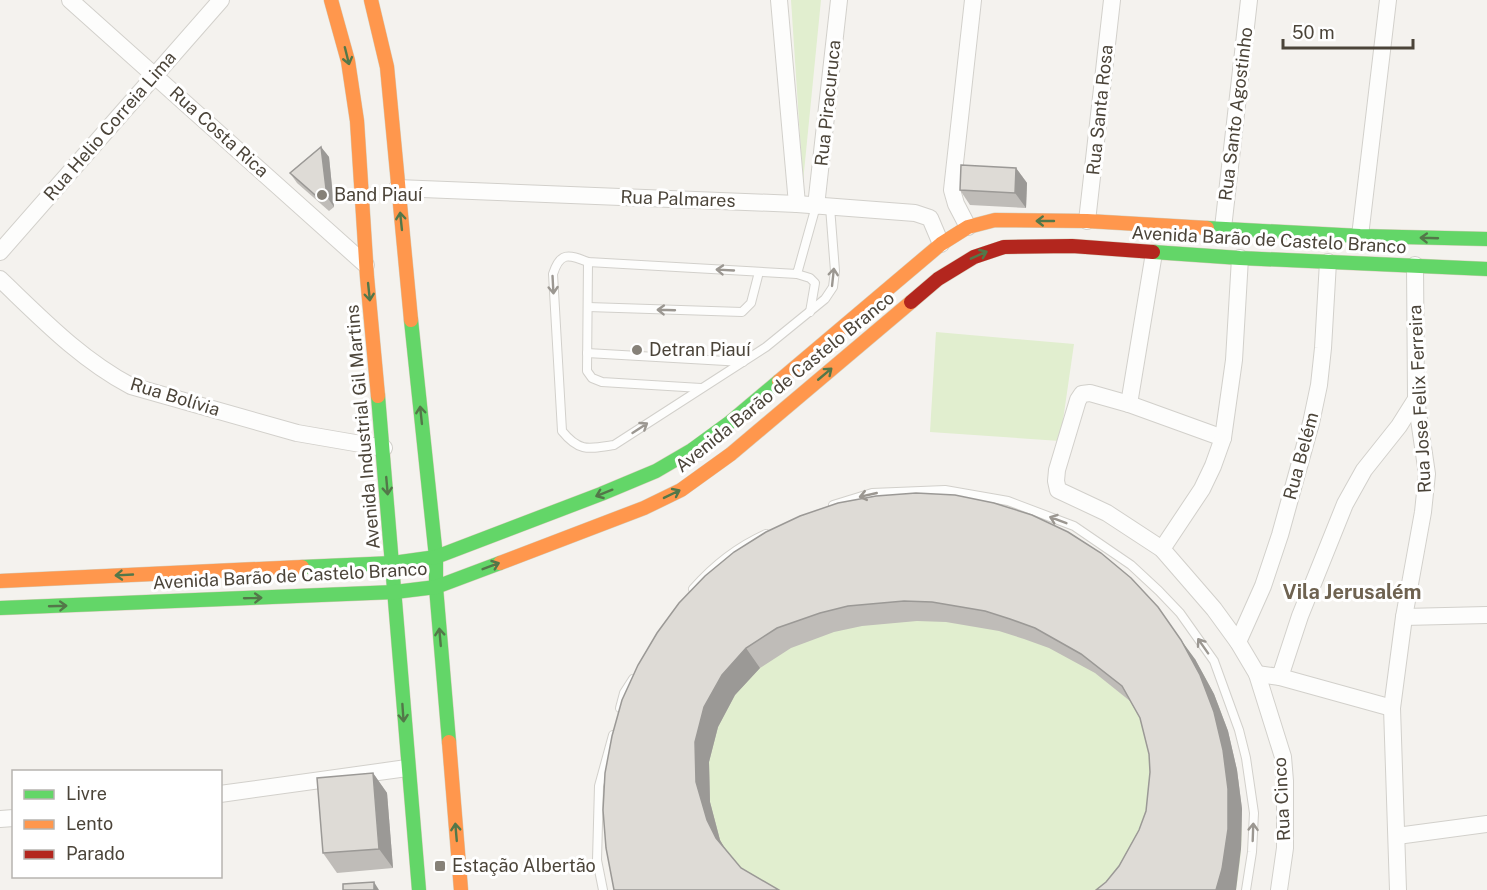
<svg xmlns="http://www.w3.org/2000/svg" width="1487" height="890" font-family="'Public Sans',sans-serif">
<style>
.green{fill:#e1eecf}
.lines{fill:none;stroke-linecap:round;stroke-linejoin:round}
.lane-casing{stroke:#d2d0cb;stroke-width:10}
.street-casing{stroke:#d2d0cb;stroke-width:18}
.fast-casing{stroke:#d6cebb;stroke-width:15}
.slow-casing{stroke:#d6cebb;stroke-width:15}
.jam-casing{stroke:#d6cebb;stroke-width:15}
.lane{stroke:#fdfdfc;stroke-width:8}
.street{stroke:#fdfdfc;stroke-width:16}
.fast{stroke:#63d668;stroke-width:14}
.slow{stroke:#ff974d;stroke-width:14}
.jam{stroke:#b3261e;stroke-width:14}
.wall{fill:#bfbcb8}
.shaded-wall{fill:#9b9996}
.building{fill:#dedbd6;stroke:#9b9996;stroke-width:1.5}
.oneway{stroke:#537749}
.oneway2{stroke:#9b9791}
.poi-dot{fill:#868178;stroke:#fff;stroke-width:2}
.labels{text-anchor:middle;stroke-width:6;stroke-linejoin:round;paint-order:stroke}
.street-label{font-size:18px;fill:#4b4439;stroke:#fff}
.poi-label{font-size:18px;fill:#4b4439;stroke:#fff;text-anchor:start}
.neighbourhood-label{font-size:20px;font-weight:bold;fill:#6e6250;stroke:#fff}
</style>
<rect width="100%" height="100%" fill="#f4f2ee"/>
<g class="green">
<polygon points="791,0 821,0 803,182"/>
<polygon points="936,332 1074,344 1060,441 930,432"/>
<path d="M719 595 1172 627C1187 648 1202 669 1213 693 1233 735 1245 803 1241 849 1240 863 1238 876 1236 890H624Z"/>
</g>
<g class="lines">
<g class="lane-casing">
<g id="lane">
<path d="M816 206 797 274 588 262C568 254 560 252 553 274L562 431C579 452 588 449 614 445L766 347 825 299 833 287 835 271 830 207"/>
<polyline points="588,262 587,371 592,378 602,382 701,388"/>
<polyline points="797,274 810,278 815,283 810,312"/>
<polyline points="588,307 742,312 751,303 759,272"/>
<polyline points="587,353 743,362"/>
<polyline points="833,505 872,493 945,490 1008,501 1074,526 1131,565 1159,591 1180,613 1214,661 1239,730 1246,758 1254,813 1252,852 1246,890"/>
<path d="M693 589C714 565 737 547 766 534"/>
<polyline points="620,708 624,693 633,679"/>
<polyline points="603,890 597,860 599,786 613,735"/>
</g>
</g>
<g class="street-casing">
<g id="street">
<polyline points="70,0 366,265"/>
<polyline points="779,0 797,204"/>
<polyline points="397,188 797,204 915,213 930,218 941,244"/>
<polyline points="816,206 839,0"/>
<polyline points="1087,221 1112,0"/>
<polyline points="968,227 956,204 952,190 973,0"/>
<polyline points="1223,228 1249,0"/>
<polyline points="1360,236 1388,0"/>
<polyline points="0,252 221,0"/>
<path d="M0 279C41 318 80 359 131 386L297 433 384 448"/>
<polyline points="1129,404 1154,253"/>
<polyline points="1223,438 1129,404 1090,393 1082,394 1078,400 1057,470 1056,481 1058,490 1107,513 1162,549 1214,609 1238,642 1257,674 1283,757 1285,781 1285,848 1279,890"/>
<polyline points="1162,549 1202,489 1213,466 1223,438 1234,360 1240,258"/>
<polyline points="1404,617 1487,615"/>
<polyline points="1238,642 1263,586 1280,535 1311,423 1319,385 1323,348 1328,262"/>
<polyline points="1257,674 1280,677 1300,616 1345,504 1364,470 1399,426 1416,399"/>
<polyline points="1280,677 1392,708"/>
<polyline points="220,794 407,768"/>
<polyline points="0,819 14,818"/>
<polyline points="1397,836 1487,824"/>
<polyline points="1398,890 1392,708 1404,617 1423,512 1427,474 1416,399 1415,265"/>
</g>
</g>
<g class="fast-casing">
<g id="fast">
<polyline points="1207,228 1360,236 1487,239"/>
<polyline points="1153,252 1240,258 1487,269"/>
<polyline points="411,320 436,557 436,587 449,742"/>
<polyline points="378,396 419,890"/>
<polyline points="302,567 393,563 436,557 601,494 656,471 692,450 729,423 779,381"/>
<polyline points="0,608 395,592 436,587 500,563"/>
</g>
</g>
<g class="slow-casing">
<g id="slow">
<polyline points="331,0 348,61 357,121 367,277 378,396"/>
<polyline points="371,0 387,67 411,320"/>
<polyline points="779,381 941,244 968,227 995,220 1087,221 1207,228"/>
<polyline points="500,563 644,508 681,490 731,454 911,302"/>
<polyline points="0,581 302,567"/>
<polyline points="449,742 461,890"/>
</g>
</g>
<g class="jam-casing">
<polyline id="jam" points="911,302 938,279 974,257 1004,247 1072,246 1153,252"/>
</g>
<use href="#lane" class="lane"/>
<use href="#street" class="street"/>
<use href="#fast" class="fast"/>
<use href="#slow" class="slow"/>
<use href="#jam" class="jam"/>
</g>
<g class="wall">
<polygon points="321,147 329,157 334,207 329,211 297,183 290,173"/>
<polygon points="1016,168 1027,183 1026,208 970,205 960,190"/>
<polygon points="734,552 1195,659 1214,694 1228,731 1237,770 1242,809 1241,849 1106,882 1119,866 1139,830 1146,811 1150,772 1149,754 1140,718 1130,701 1095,673 1049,648 1024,639 999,631 946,622 917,621 862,626 834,632 791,648 760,668 735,695 718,727 709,762 710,802 720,840 725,849 614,890"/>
<polygon points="373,773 387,793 393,868 337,873 323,853"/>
</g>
<g class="shaded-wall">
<polygon points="321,147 329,157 334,207 327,197"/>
<polygon points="1016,168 1027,183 1026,208 1015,193"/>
<polygon points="1181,640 1195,659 1214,694 1228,731 1237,770 1242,809 1241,849 1236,890 1216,890"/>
<polygon points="746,648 760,668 735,695 718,727 709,762 710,802 720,840 730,857 716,838 707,820 696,782 695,742 704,707 722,675"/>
<polygon points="373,773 387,793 393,868 379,849"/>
<polygon points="374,882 379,890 374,890"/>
</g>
<g class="building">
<polygon points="321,147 327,197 322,201 290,173"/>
<polygon points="961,165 1016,168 1015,193 960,190"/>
<polygon points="916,493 955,495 994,503 1032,515 1068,532 1101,553 1131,578 1158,607 1181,640 1200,675 1214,712 1223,750 1228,789 1228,829 1222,869 1216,890 1096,890 1106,882 1119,866 1139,830 1146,811 1150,772 1149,754 1140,718 1122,686 1081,654 1035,628 1010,619 985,611 932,602 904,601 848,606 820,613 777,628 746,648 722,675 704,707 695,742 696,782 707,820 716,838 741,868 779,890 614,890 606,848 603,810 605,773 612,736 622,700 638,665 657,633 679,603 705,576 734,552 766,532 800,516 838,503 876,496"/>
<polygon points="373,773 379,849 323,853 317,778"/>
<polygon points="374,882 374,890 343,890 343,884"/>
</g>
<defs><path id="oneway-shaft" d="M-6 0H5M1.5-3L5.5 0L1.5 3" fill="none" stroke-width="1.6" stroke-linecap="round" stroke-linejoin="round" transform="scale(1.5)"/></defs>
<g class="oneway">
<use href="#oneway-shaft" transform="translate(347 56) rotate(76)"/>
<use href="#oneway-shaft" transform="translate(401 221) rotate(-96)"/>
<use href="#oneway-shaft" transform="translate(1045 221) rotate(-180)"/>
<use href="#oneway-shaft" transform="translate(1429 238) rotate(-178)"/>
<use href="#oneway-shaft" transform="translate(979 255) rotate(-24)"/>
<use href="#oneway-shaft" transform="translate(369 292) rotate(84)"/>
<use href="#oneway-shaft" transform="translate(825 374) rotate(-40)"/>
<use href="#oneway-shaft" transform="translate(421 415) rotate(-96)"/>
<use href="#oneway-shaft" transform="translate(387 486) rotate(85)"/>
<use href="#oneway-shaft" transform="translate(604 493) rotate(158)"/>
<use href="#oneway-shaft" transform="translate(672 494) rotate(-26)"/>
<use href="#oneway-shaft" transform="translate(491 566) rotate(-21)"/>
<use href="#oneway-shaft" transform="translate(124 575) rotate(177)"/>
<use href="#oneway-shaft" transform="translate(253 598) rotate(-2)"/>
<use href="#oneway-shaft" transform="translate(58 606) rotate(-2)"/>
<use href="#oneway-shaft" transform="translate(440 637) rotate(-95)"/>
<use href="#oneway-shaft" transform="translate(403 713) rotate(86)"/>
<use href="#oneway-shaft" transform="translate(456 832) rotate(-95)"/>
</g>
<g class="oneway2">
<use href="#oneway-shaft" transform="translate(725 270) rotate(-177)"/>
<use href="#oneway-shaft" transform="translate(833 277) rotate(-84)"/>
<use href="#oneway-shaft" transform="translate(553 285) rotate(87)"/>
<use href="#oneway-shaft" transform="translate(666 310) rotate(-178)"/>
<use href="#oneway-shaft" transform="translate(640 428) rotate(-33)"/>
<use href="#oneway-shaft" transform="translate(868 495) rotate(167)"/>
<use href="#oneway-shaft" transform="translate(1058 520) rotate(-159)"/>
<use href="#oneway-shaft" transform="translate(1203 646) rotate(-125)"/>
<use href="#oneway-shaft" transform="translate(1253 832) rotate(-88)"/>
</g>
<g class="poi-dot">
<circle cx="322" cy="195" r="6"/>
<circle cx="637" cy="350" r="6"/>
<rect x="434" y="860" width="12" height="12" rx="3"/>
</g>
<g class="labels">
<g class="street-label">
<text transform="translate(828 103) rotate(-84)" y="6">Rua Piracuruca</text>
<text transform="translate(1100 110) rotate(-84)" y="6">Rua Santa Rosa</text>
<text transform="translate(1236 114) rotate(-83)" y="6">Rua Santo Agostinho</text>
<text transform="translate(110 126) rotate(-49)" y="6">Rua Helio Correia Lima</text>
<text transform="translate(219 132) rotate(42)" y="6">Rua Costa Rica</text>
<text transform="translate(678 199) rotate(2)" y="6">Rua Palmares</text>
<text transform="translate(1269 240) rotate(3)" y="6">Avenida Barão de Castelo Branco</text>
<text transform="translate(785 382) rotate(-39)" y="6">Avenida Barão de Castelo Branco</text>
<text transform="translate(175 397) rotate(17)" y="6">Rua Bolívia</text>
<text transform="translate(1420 399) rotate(-93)" y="6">Rua Jose Felix Ferreira</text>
<text transform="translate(363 427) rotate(-95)" y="6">Avenida Industrial Gil Martins</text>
<text transform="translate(1301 456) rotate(-75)" y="6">Rua Belém</text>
<text transform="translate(290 576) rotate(-3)" y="6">Avenida Barão de Castelo Branco</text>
<text transform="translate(1282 799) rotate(-93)" y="6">Rua Cinco</text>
</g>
<g class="poi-label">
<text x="334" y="201">Band Piauí</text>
<text x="649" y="356">Detran Piauí</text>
<text x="452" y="872">Estação Albertão</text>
</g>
<g class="neighbourhood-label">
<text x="1352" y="599">Vila Jerusalém</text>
</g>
</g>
<rect x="12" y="770" width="210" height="108" fill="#ffffff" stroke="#b7b4b0" stroke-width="1.5"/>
<rect x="24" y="790" width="30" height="9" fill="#63d668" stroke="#b7b4b0" stroke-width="1.5"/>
<text x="66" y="800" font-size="18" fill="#4b4439">Livre</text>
<rect x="24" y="820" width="30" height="9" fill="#ff974d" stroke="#b7b4b0" stroke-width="1.5"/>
<text x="66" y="830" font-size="18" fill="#4b4439">Lento</text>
<rect x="24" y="850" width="30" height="9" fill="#b3261e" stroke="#b7b4b0" stroke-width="1.5"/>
<text x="66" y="860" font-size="18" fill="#4b4439">Parado</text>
<path d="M1283 39v9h130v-9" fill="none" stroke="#4b4439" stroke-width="3"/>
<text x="1292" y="39" font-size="18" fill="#4b4439" stroke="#ffffff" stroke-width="4.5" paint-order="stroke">50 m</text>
</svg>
